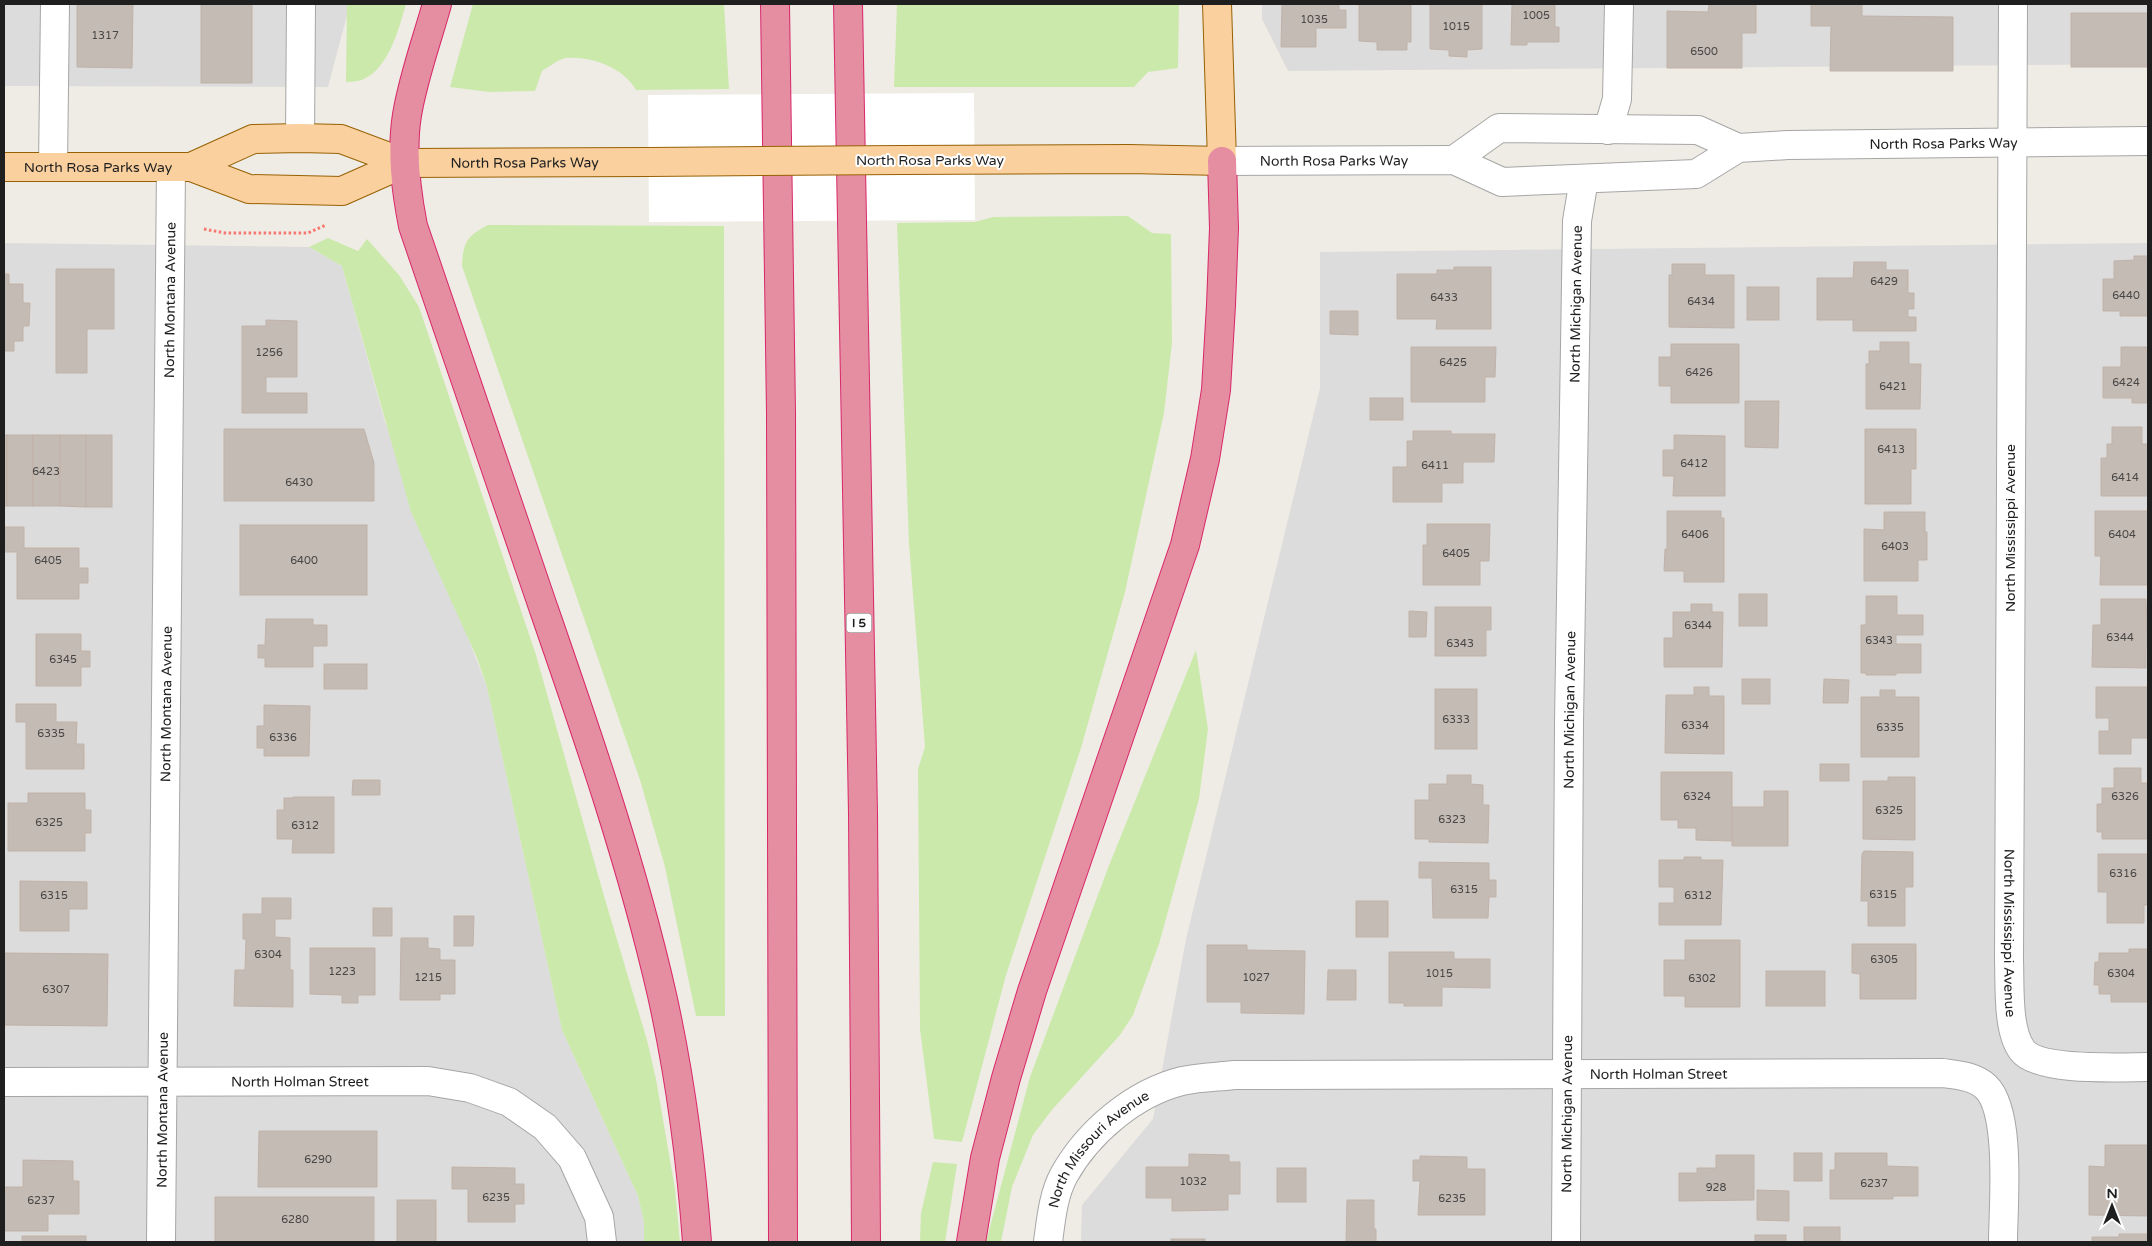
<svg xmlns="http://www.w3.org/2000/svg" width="2152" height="1246" font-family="'Varela Round',sans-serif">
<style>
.residential{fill:#dddcdc}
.grass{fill:#cce9ac}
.pier{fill:#fff}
.building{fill:#c4bbb5;stroke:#c1b2a8}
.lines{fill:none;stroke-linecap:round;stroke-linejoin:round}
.minor-casing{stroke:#a6a6a6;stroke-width:30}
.major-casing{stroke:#976103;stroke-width:30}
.highway-casing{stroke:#d8286a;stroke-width:30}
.path{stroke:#f7776e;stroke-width:3;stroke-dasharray:2.5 2.5;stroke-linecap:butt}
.minor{stroke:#fff;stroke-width:28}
.major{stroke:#fad09f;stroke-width:28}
.highway{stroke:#e58ea2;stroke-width:28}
.major-bridge-casing{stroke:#976103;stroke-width:30;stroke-linecap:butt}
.major-bridge{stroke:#fad09f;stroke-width:28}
.labels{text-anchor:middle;stroke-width:4;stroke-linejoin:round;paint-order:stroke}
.number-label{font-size:11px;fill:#484644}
.shield{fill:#fff;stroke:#626262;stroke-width:1}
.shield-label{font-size:12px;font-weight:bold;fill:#1f1f1f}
.street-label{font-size:14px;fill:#1f1f1f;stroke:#fff}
</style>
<rect width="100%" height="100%" fill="#efece5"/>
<g class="residential">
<polygon points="4,4 350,4 328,87 4,86"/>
<polygon points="1262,4 2148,4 2148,64 1288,71 1262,19"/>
<polygon points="4,243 309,247 342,266 385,422 487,687 562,1030 638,1196 644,1222 644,1242 4,1242"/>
<polygon points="2148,243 2148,1242 1081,1242 1082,1205 1153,1119 1186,939 1320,388 1320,252"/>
</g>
<g class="grass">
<path d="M347 4H406C399 28 389 69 362 80 357 81 351 82 346 82Z"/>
<path d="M473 4H724L729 89 636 90C623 67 591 56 566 58 558 59 549 67 542 71L535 91 489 92 450 87Z"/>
<polygon points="897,4 1179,4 1178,68 1148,72 1134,87 894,87"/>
<polygon points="1128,216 1152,233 1171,234 1172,343 1164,413 1125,592 1081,748 1006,975 962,1142 934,1139 920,1029 918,769 925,747 909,544 897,223 975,222 993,217"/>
<path d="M488 225 724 226 725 1016H696L665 867 640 780 462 266C463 242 467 236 488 225Z"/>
<polygon points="328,238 358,251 367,239 399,275 419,307 536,655 604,896 647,1040 656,1079 675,1189 680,1242 644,1242 644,1222 638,1196 562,1030 487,687 477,658 411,512 342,266 309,247"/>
<polygon points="1196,650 1208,729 1199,799 1159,944 1133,1015 1120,1035 1051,1111 1033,1135 1012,1187 1001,1242 986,1242 1030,1077 1108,868"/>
<polygon points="933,1162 957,1164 945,1242 920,1242 921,1213"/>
</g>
<polygon class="pier" points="974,93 975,220 649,222 648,95"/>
<g class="building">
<polygon points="77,4 133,4 132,68 77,67"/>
<rect x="201" y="4" width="51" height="79"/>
<polygon points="1282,4 1339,4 1339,10 1346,10 1346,28 1316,28 1316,47 1281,47"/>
<polygon points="1359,4 1411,4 1411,42 1407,42 1407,50 1377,50 1377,42 1359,41"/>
<polygon points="1430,4 1482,4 1482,49 1467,50 1467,57 1449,56 1449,50 1430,49"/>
<polygon points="1512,4 1555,4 1555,27 1559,27 1559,42 1527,42 1527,45 1511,45"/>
<polygon points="1709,4 1756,4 1756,33 1742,33 1742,68 1667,68 1667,11 1708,12"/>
<polygon points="1811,4 1862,4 1862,16 1953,17 1953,71 1830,71 1831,26 1811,26"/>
<rect x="2071" y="13" width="77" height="54"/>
<polygon points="2134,256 2148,256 2148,316 2120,316 2120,311 2103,311 2103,279 2114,279 2114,261 2134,260"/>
<polygon points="1854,262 1886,262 1886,270 1908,270 1908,293 1914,293 1914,309 1908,309 1908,317 1916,317 1916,331 1853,331 1853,320 1817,320 1817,278 1853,278"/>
<polygon points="1672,264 1705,264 1705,275 1734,275 1734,328 1669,327 1669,275 1672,275"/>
<polygon points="1454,267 1491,267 1491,329 1436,329 1437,319 1397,319 1397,274 1437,274 1437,270 1454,270"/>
<polygon points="56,269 114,269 114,329 87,329 87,373 56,373"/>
<polygon points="4,274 9,274 9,284 23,284 23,303 30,303 29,326 23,326 23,341 14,341 14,351 4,351"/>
<rect x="1747" y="287" width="32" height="33"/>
<polygon points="1330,311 1358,311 1358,335 1330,334"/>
<polygon points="266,320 297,321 297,377 266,377 266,393 307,393 307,413 242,413 242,326 266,326"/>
<polygon points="1880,342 1909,342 1909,364 1921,364 1920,409 1866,409 1866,364 1869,364 1869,351 1880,351"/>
<polygon points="1671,344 1739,344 1739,403 1671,403 1671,386 1659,386 1659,357 1671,357"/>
<polygon points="1411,347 1496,347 1495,377 1485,377 1485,402 1411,402"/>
<polygon points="2121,347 2148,347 2148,403 2132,403 2132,398 2103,398 2103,367 2121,367"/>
<rect x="1370" y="398" width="33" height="22"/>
<polygon points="1745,401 1779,401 1778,448 1745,447"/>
<polygon points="2112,427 2142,427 2142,444 2148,444 2148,496 2101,496 2101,458 2107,458 2107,444 2112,444"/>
<polygon points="224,429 364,429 374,463 374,501 224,501"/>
<polygon points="1865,429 1916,429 1916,469 1911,469 1911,504 1865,504"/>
<polygon points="1413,431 1451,431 1451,434 1495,434 1494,462 1463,462 1463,483 1442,483 1442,502 1393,502 1393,467 1407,467 1407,441 1413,441"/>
<rect x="4" y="435" width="3" height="71"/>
<rect x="7" y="435" width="26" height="71"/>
<rect x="33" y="435" width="27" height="71"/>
<polygon points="60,435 86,435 86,507 60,506"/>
<rect x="86" y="435" width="26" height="72"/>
<polygon points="1674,435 1725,436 1725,496 1673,496 1674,476 1663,476 1663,450 1674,450"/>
<polygon points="1667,511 1721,511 1721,518 1724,518 1724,582 1684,582 1684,571 1664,571 1665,549 1667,549"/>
<polygon points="2095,511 2148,511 2148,585 2100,585 2101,556 2095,556"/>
<polygon points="1884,512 1925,512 1925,532 1927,532 1927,560 1918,560 1918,581 1864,581 1864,529 1884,530"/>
<polygon points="1427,524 1490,524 1489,561 1480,561 1480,585 1423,585 1423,545 1427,545"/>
<rect x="240" y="525" width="127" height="70"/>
<polygon points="4,527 24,527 24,548 79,548 79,568 88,568 88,583 79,583 79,599 17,599 17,552 4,552"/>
<rect x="1739" y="594" width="28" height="32"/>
<polygon points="1866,596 1897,596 1897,615 1923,615 1923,635 1896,635 1896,644 1921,644 1921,673 1896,673 1896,675 1866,675 1866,673 1861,673 1861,625 1866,625"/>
<polygon points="2101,599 2146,599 2148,648 2146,648 2146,668 2092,667 2093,625 2101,625"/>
<polygon points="1691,604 1712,604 1712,612 1723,612 1722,667 1664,667 1664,638 1673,638 1673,612 1691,612"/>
<polygon points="1435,607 1491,607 1491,630 1486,630 1486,656 1435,656"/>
<polygon points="1409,611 1427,612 1426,637 1409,637"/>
<polygon points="266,619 313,619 313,625 327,625 327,646 313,646 313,667 265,667 265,658 258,658 258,645 265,645"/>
<polygon points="36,634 81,634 81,651 90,651 90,667 81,667 81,686 36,686"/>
<rect x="324" y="664" width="43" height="25"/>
<rect x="1742" y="679" width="28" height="25"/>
<polygon points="1824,679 1849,680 1848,703 1823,703"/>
<polygon points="1694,687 1709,687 1709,696 1724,696 1724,754 1665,753 1666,695 1694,695"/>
<polygon points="2096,687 2148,687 2148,738 2131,738 2131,754 2099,754 2099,731 2109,731 2109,718 2096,718"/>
<rect x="1435" y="689" width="42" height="60"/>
<polygon points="1880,690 1895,690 1895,697 1919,697 1919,757 1861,757 1861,697 1880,697"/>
<polygon points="16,704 56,704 56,722 77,722 76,744 84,744 84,769 26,769 26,722 16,722"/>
<polygon points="264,705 310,706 309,756 264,756 264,748 257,748 257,726 264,726"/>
<rect x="1820" y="764" width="29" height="17"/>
<polygon points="2114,768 2141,768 2141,783 2148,783 2148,839 2102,839 2102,832 2097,832 2097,804 2102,804 2102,788 2114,788"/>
<polygon points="1661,772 1732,772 1732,841 1696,840 1696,828 1678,828 1678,820 1661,820"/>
<polygon points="1447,775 1471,775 1471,784 1483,785 1483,805 1489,805 1488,843 1429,842 1429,839 1415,839 1415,800 1429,800 1429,784 1447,784"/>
<polygon points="1888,777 1915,777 1915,840 1863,839 1863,781 1888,781"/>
<polygon points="353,780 380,780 380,795 352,795"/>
<polygon points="1764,791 1788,791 1788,846 1732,846 1732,807 1764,807"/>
<polygon points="28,793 85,793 85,810 91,810 91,833 85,833 85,851 8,851 8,803 28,803"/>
<polygon points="293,797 334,797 334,853 292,853 293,839 277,839 277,810 284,810 284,798 293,798"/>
<polygon points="1864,851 1913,852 1913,887 1905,887 1905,926 1868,926 1868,901 1861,901 1862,854"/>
<polygon points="2098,854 2148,854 2148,905 2144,905 2144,923 2107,923 2107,892 2098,892"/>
<polygon points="1684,857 1701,857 1701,860 1723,860 1721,925 1659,925 1659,903 1674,903 1674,887 1659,887 1659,860 1684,860"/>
<polygon points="1419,862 1489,863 1489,880 1496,880 1496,897 1489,897 1488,918 1433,918 1432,878 1419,878"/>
<polygon points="20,881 87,882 87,909 69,909 69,931 20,931"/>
<polygon points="262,898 291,898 291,919 275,919 275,937 290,938 290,970 293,970 293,1007 234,1006 235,970 245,970 246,939 243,939 243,914 262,914"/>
<rect x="1356" y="901" width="32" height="36"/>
<rect x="373" y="908" width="19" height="28"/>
<polygon points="454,916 474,916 473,946 454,946"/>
<polygon points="401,938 428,938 428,948 440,949 440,960 455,960 455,994 440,994 440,1000 400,1000"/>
<polygon points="1685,940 1740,940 1740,1007 1685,1007 1685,996 1664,996 1664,960 1685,960"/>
<polygon points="1852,944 1916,944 1916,999 1860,999 1860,974 1852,973"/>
<polygon points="1207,945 1247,945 1247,950 1305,951 1304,1014 1241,1013 1241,1002 1207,1002"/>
<polygon points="310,948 375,948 375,995 358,995 358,1003 342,1003 342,995 310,994"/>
<polygon points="2129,949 2148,949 2148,1002 2111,1002 2111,994 2099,994 2099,985 2094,985 2095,962 2099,962 2099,953 2129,953"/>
<polygon points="1389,952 1454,952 1454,959 1490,959 1490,988 1442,987 1442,1006 1404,1006 1404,1003 1389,1003"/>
<polygon points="4,953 108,954 107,1026 4,1025"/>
<polygon points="1328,970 1356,970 1356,1000 1327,1000"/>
<rect x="1766" y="971" width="59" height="35"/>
<polygon points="259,1131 377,1131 377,1187 258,1187"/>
<polygon points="2105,1145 2148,1145 2148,1216 2089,1215 2089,1166 2105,1167"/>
<rect x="1794" y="1153" width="28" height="28"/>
<polygon points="1835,1153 1887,1153 1887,1166 1918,1167 1918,1196 1893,1196 1893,1199 1830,1199 1830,1170 1835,1170"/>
<polygon points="1189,1154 1229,1155 1229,1162 1240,1162 1240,1194 1228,1194 1228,1210 1172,1211 1172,1198 1146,1198 1146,1167 1189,1167"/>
<polygon points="1716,1155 1754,1155 1754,1200 1679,1201 1679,1173 1697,1173 1697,1168 1716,1168"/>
<polygon points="1420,1156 1467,1157 1467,1169 1485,1169 1485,1215 1418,1215 1420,1181 1413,1181 1413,1160 1420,1160"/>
<polygon points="23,1160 73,1161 73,1181 79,1181 79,1214 48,1214 48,1231 4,1231 4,1187 23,1187"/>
<polygon points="452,1167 515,1168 515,1184 524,1184 524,1204 515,1204 515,1222 468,1222 468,1189 452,1189"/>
<rect x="1277" y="1168" width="29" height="34"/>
<polygon points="1757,1190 1789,1191 1789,1221 1757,1220"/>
<rect x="215" y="1197" width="159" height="45"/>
<rect x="397" y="1200" width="39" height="42"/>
<polygon points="1347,1200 1374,1200 1374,1229 1376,1229 1376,1242 1346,1242"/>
<rect x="1804" y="1227" width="36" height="15"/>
<polygon points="2119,1234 2148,1234 2148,1242 2092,1242 2092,1237 2119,1237"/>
<rect x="1755" y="1235" width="31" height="7"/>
<rect x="22" y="1236" width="64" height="6"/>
<rect x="1171" y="1239" width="34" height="3"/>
</g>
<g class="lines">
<g class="minor-casing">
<g id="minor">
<path id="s1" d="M2013 4 2009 960C2010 985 2007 1030 2022 1050 2038 1072 2122 1067 2148 1067"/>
<polyline points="1608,130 1617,99 1619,4"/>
<polyline points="300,138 301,4"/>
<polyline points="1454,160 1499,128 1698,130 1738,148"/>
<path id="s2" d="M1222 161 1454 160 1502 182 1696 174 1738 148 1788 145 2148 141"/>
<polyline points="53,167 55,4"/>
<path id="s3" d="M4 1082 428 1081 470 1088 509 1102 545 1127 572 1158 599 1217 602 1242"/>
<path id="s4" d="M161 1242 171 167"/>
<path id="s5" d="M1048 1242C1051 1220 1053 1195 1064 1175 1088 1132 1134 1093 1182 1081 1199 1077 1218 1077 1235 1075L1943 1073C1958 1075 1974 1076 1986 1087 2012 1112 2003 1207 2003 1242"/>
<path id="s6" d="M1566 1242 1569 723 1577 221 1584 179"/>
</g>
</g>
<g class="major-casing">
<g id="major">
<polyline points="901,160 1129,159 1222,161 1217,4"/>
<path id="s7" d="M4 167H191L253 139 300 138 341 139 405 163 648 162"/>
<polyline points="191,167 249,189 342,191 405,163"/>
</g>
</g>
<g class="highway-casing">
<g id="highway">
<path d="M437 4C427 40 413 78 407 115 401 152 406 190 413 226 456 352 499 478 542 604 586 731 632 863 662 995 680 1076 691 1160 697 1242"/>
<polyline points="775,4 781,413 783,1242"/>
<polyline points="848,4 863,813 866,1242"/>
<polyline points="971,1242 985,1158 1006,1078 1032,991 1185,545 1205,459 1216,390 1221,305 1224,228 1222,161"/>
</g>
</g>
<polyline class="path" points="204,229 225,233 308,233 326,225"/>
<use href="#minor" class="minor"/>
<use href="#major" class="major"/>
<use href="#highway" class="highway"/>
<g class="major-bridge-casing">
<polyline id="major-bridge" points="648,162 901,160"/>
</g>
<use href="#major-bridge" class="major-bridge"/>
</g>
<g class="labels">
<g class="number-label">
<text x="1536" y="19">1005</text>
<text x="1314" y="23">1035</text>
<text x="1456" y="30">1015</text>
<text x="105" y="39">1317</text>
<text x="1704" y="55">6500</text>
<text x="1884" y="285">6429</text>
<text x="2126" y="299">6440</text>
<text x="1444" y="301">6433</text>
<text x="1701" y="305">6434</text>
<text x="269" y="356">1256</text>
<text x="1453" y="366">6425</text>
<text x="1699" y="376">6426</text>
<text x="2126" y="386">6424</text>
<text x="1893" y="390">6421</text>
<text x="1891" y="453">6413</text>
<text x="1694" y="467">6412</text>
<text x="1435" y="469">6411</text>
<text x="46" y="475">6423</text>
<text x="2125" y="481">6414</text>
<text x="299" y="486">6430</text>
<text x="1695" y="538">6406</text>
<text x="2122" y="538">6404</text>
<text x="1895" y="550">6403</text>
<text x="1456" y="557">6405</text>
<text x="48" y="564">6405</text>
<text x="304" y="564">6400</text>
<text x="1698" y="629">6344</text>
<text x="2120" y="641">6344</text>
<text x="1879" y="644">6343</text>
<text x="1460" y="647">6343</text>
<text x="63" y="663">6345</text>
<text x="1456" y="723">6333</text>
<text x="1695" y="729">6334</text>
<text x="1890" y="731">6335</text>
<text x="51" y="737">6335</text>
<text x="283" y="741">6336</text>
<text x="1697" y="800">6324</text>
<text x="2125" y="800">6326</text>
<text x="1889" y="814">6325</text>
<text x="1452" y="823">6323</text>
<text x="49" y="826">6325</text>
<text x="305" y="829">6312</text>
<text x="2123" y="877">6316</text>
<text x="1464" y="893">6315</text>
<text x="1883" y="898">6315</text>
<text x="54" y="899">6315</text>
<text x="1698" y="899">6312</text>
<text x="268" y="958">6304</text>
<text x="1884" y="963">6305</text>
<text x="342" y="975">1223</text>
<text x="1439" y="977">1015</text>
<text x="2121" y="977">6304</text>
<text x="428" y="981">1215</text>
<text x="1256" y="981">1027</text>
<text x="1702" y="982">6302</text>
<text x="56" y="993">6307</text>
<text x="318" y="1163">6290</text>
<text x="1193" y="1185">1032</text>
<text x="1874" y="1187">6237</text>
<text x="1716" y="1191">928</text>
<text x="496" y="1201">6235</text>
<text x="1452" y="1202">6235</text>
<text x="41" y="1204">6237</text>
<text x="295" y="1223">6280</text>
</g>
<rect class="shield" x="846.5" y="613.5" width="25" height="19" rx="4"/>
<g class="shield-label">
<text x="859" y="627">I 5</text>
</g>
<g class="street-label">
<text dy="5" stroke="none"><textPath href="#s2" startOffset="734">North Rosa Parks Way</textPath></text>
<text x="930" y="165">North Rosa Parks Way</text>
<text dy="5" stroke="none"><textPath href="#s2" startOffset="112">North Rosa Parks Way</textPath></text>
<text dy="5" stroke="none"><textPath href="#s7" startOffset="531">North Rosa Parks Way</textPath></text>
<text dy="5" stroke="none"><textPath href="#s7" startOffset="94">North Rosa Parks Way</textPath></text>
<text dy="5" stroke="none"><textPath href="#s4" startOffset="942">North Montana Avenue</textPath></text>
<text dy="5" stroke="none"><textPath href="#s6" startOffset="938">North Michigan Avenue</textPath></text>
<text transform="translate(2010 528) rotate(-90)" y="5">North Mississippi Avenue</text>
<text dy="5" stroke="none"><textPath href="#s4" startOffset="538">North Montana Avenue</textPath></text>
<text dy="5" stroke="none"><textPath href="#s6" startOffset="532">North Michigan Avenue</textPath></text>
<text dy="5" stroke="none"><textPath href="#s1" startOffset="929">North Mississippi Avenue</textPath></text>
<text dy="5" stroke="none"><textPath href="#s5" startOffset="701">North Holman Street</textPath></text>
<text dy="5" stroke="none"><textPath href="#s3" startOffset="296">North Holman Street</textPath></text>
<text dy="5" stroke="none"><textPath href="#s4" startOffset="132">North Montana Avenue</textPath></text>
<text dy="5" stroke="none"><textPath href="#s6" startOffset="128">North Michigan Avenue</textPath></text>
<text dy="5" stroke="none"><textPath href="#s5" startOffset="111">North Missouri Avenue</textPath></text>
</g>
</g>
<rect width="2152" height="1246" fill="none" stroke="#1f1f1f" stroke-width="10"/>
<g transform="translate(2112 1206)" stroke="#ffffff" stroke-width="4" paint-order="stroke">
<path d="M0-4L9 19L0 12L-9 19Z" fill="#1f1f1f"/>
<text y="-8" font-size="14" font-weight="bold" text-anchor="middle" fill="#1f1f1f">N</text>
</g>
</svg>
